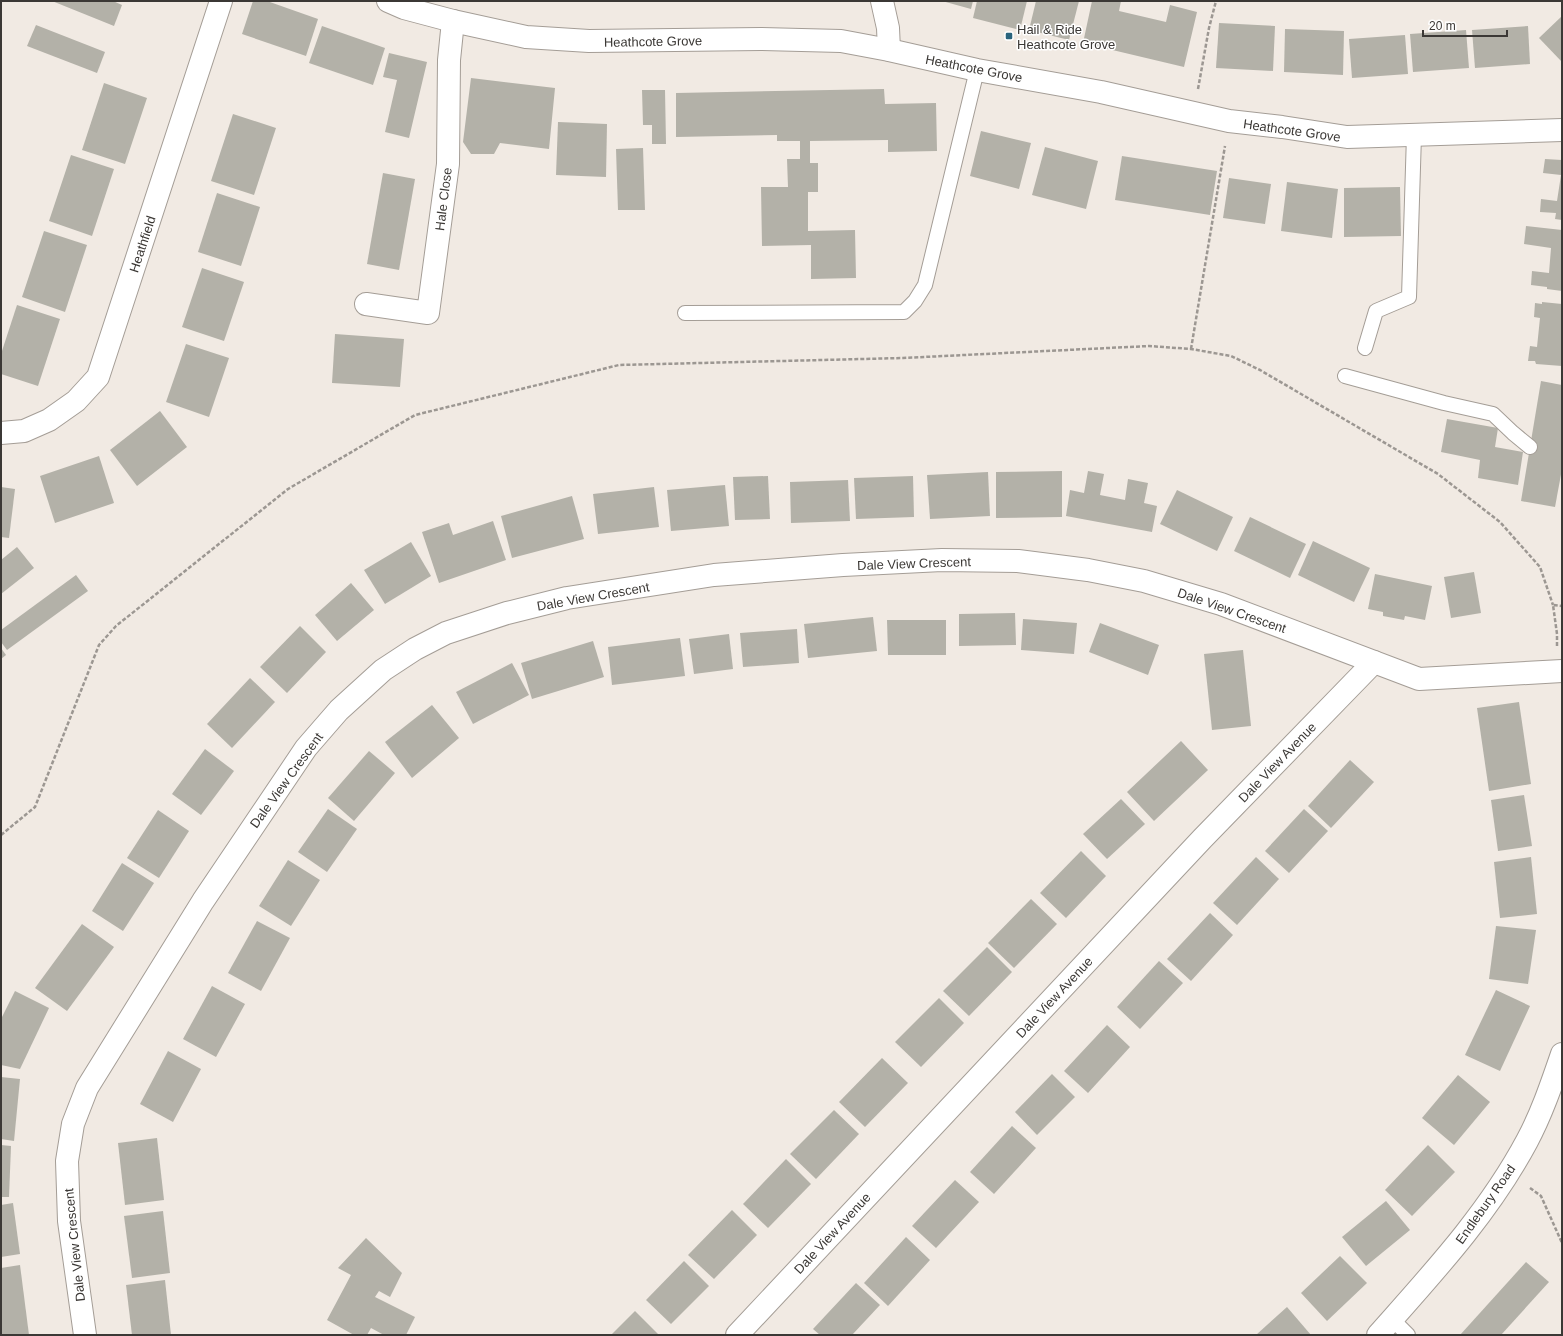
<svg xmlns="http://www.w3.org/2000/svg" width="1563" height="1336" font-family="Arial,sans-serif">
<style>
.building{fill:#b3b1a8}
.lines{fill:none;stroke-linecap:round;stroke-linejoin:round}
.service-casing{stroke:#a49d96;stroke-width:16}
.minor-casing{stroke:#a49d96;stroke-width:24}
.path{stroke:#9c9792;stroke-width:2.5;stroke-dasharray:4 2;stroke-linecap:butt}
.service{stroke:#fff;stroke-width:14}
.minor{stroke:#fff;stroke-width:22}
.poi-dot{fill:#2a647d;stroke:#fff;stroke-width:1.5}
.labels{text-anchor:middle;stroke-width:3;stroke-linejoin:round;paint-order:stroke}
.poi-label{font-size:13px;fill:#3b3835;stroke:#fff;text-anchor:start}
.street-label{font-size:13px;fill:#3b3835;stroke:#fff}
</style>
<rect width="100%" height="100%" fill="#f1eae3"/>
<g class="building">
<polygon points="52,1 113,1 122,5 114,26"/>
<polygon points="253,1 267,1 318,19 306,56 242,34"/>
<polygon points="942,1 973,1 971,9"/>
<polygon points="977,1 1027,1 1020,30 973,18"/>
<polygon points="1036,1 1079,1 1069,40 1029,30"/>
<polygon points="1092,1 1121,1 1119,11 1166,22 1170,5 1197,12 1184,67 1083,43"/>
<polygon points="1562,16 1562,62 1539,38"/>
<polygon points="1219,23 1275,26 1273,71 1216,68"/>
<polygon points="36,25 105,52 97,73 27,46"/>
<polygon points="322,26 385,48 373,85 309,63"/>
<polygon points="1528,26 1530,64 1475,68 1472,30"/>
<polygon points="1285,29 1344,31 1343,75 1284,72"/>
<polygon points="1466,30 1469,68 1413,72 1410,34"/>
<polygon points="1405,35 1408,74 1352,78 1349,39"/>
<polygon points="389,53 427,62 409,138 385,132 397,80 383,77"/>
<polygon points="471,78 555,88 549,149 500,143 494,154 471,154 463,142"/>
<polygon points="104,83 147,98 125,164 82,150"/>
<polygon points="884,89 885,104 936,103 937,151 888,152 888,140 810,141 810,163 818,163 818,192 808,192 808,231 855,230 856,278 811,279 811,245 762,246 761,187 788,187 787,159 800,159 800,141 777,141 777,135 676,137 676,93"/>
<polygon points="642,90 665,90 666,144 652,144 652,125 643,125"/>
<polygon points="233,114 276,128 254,195 211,181"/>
<polygon points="558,122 607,124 606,177 556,175"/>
<polygon points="981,131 1031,143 1019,189 970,176"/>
<polygon points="1045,147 1098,161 1086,209 1032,195"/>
<polygon points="643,148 645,210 618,210 616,149"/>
<polygon points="71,155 114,169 92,236 49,221"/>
<polygon points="1122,156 1217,171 1210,215 1115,200"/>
<polygon points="1545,159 1562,160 1562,220 1555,219 1556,213 1540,212 1541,199 1557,201 1561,175 1543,173"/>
<polygon points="383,173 415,179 399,270 367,264"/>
<polygon points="1229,178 1271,184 1265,224 1223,218"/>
<polygon points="1287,182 1338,189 1332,238 1281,231"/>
<polygon points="1400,187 1401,236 1344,237 1344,188"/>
<polygon points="217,193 260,207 241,266 198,252"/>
<polygon points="1526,226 1562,230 1562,291 1547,289 1547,287 1531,285 1532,271 1549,273 1551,248 1524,244"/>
<polygon points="44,231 87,245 65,312 22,297"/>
<polygon points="202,268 244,282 224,341 182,327"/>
<polygon points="1542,302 1562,304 1562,366 1536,364 1535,361 1528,361 1530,346 1537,347 1540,318 1534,317 1535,303 1542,304"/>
<polygon points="17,305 60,319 38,386 1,374 1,354"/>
<polygon points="335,334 404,339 400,387 332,383"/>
<polygon points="186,344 229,358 209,417 166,402"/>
<polygon points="1541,381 1562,385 1562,469 1555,507 1521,501"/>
<polygon points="160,411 187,447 137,486 110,450"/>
<polygon points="1447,419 1498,428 1495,447 1523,452 1518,485 1478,478 1480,460 1441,452"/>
<polygon points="99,456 114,503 55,523 40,476"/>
<polygon points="1062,471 1062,517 996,518 996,472"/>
<polygon points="1088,471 1104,474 1100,495 1125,500 1128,479 1148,483 1144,503 1157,506 1152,532 1066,516 1070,490 1084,493"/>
<polygon points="988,472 990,516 930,519 927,475"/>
<polygon points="768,476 770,519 735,520 733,477"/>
<polygon points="913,476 914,517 856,519 854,478"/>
<polygon points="848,480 850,521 791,523 790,482"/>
<polygon points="725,485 729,526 671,531 667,490"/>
<polygon points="1,487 15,489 9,538 1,537"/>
<polygon points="654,487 659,527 598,534 593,494"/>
<polygon points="1177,490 1233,517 1217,551 1160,524"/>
<polygon points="572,496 584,539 512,558 501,516"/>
<polygon points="1250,517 1306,544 1290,578 1234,551"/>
<polygon points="493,521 506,560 439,583 422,532 449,523 453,535"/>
<polygon points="1313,541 1370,568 1354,602 1298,575"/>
<polygon points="411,542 431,576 385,604 364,570"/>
<polygon points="17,547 34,568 1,594 1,560"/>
<polygon points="1474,572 1481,613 1451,618 1444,577"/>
<polygon points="1375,574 1432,586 1425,620 1405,616 1404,620 1383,616 1383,612 1368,609"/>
<polygon points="76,575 88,591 7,650 1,642 1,630"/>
<polygon points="351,583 374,610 337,641 315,615"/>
<polygon points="1015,613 1016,645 959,646 959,614"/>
<polygon points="873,617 877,651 808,658 804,624"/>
<polygon points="1023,619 1077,623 1074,654 1021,650"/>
<polygon points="887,620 946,620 946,655 888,655"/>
<polygon points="1100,623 1159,645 1148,675 1089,652"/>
<polygon points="300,626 326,652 287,693 260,667"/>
<polygon points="797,629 799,663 743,667 740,633"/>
<polygon points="729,634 733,669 694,674 689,639"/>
<polygon points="680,638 685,676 612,685 608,647"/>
<polygon points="593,641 604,677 532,699 521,663"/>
<polygon points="1,648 6,655 1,659"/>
<polygon points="1243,650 1251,726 1212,730 1204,654"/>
<polygon points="512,663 529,695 473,724 456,692"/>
<polygon points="250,678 275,702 232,748 207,724"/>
<polygon points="1519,702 1531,784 1489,791 1477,708"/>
<polygon points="432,705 459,738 412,778 385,742"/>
<polygon points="1181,741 1208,770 1154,821 1127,792"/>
<polygon points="205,749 234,771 201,815 172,794"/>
<polygon points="369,751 395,773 354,821 328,798"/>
<polygon points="1350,760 1374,782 1331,828 1308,806"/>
<polygon points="1524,795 1532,846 1498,851 1491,800"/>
<polygon points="1121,799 1145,824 1107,859 1083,834"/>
<polygon points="328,809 357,829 327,872 298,852"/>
<polygon points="1304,809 1328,831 1289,873 1265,851"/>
<polygon points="158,810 189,831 159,878 127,858"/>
<polygon points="1081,851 1106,876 1066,918 1040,893"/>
<polygon points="1256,857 1279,879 1237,925 1213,903"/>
<polygon points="1531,857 1537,914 1500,918 1494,862"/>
<polygon points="288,860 320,880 291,926 259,906"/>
<polygon points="122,863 154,883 123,931 92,911"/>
<polygon points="1031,899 1057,924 1014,968 988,943"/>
<polygon points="1210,913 1233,935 1191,981 1167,959"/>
<polygon points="257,921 290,938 261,991 228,973"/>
<polygon points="82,924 114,947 67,1011 35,988"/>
<polygon points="1496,926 1536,930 1528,984 1489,979"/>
<polygon points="987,947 1012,972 969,1016 943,991"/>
<polygon points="1159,961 1183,983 1140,1029 1117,1007"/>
<polygon points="212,986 245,1004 216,1057 183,1039"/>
<polygon points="1496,990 1530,1006 1500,1071 1465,1055"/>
<polygon points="15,991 49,1008 20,1069 1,1065 1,1019"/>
<polygon points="939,998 964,1023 921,1067 895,1042"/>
<polygon points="1107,1025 1130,1047 1088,1093 1064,1071"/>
<polygon points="168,1051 201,1069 173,1122 140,1104"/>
<polygon points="882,1058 908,1083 865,1127 839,1102"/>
<polygon points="1052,1074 1075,1097 1037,1135 1015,1112"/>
<polygon points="1458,1075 1490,1102 1454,1145 1422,1118"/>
<polygon points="1,1077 20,1079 14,1141 1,1139"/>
<polygon points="834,1110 859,1134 816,1179 790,1154"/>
<polygon points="1012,1126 1036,1148 994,1194 970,1172"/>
<polygon points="157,1138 164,1200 125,1205 118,1143"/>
<polygon points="1,1145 11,1146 9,1197 1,1197"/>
<polygon points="1428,1145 1455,1172 1412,1216 1385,1190"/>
<polygon points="786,1159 811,1184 768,1228 743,1204"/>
<polygon points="955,1180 979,1202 936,1248 912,1226"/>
<polygon points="1386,1201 1410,1230 1366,1266 1342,1237"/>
<polygon points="13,1203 20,1254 1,1257 1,1205"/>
<polygon points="732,1210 757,1235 714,1279 688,1255"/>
<polygon points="163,1211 170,1273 132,1278 124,1216"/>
<polygon points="906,1237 930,1260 888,1306 864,1283"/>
<polygon points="366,1238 402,1273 390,1297 379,1291 375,1297 415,1317 406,1335 384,1335 371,1328 367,1335 354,1335 327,1320 351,1275 338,1268"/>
<polygon points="1340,1256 1367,1283 1327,1321 1301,1293"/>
<polygon points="684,1261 709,1286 671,1324 646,1300"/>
<polygon points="1526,1262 1549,1282 1501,1335 1460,1335"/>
<polygon points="20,1265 29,1335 1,1335 1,1268"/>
<polygon points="165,1280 171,1335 132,1335 126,1285"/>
<polygon points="856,1283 880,1305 852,1335 820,1335 813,1329"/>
<polygon points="1287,1307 1311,1335 1256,1335 1267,1325"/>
<polygon points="635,1311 659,1335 611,1335"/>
</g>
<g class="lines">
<g class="service-casing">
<g id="service">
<polyline points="685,313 904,312 915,301 925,285 977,70"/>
<polyline points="1365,348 1376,311 1409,297 1414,135"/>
<polyline points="1345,376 1444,403 1493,414 1513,433 1530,447"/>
<polyline points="1392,1319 1408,1335"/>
</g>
</g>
<g class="minor-casing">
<g id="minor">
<polyline points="388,1 404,8 453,21 526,37 589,41 761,39 841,41 889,50 977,70 1101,92 1229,121 1282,127 1347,137 1562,130"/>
<polyline points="882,1 888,28 889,50"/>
<polyline points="366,304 428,313 448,164 449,60 453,21"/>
<polyline points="1,433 24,431 49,420 76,401 98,377 221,1"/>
<polyline points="85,1335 69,1221 67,1161 73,1124 87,1088 203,901 306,748 339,710 383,670 415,649 446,633 507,613 567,598 714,575 843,565 942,560 1018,561 1088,570 1144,581 1221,604 1419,679 1562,671"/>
<polyline points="737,1335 1202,839 1374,662"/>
<path d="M1378 1335C1432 1274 1488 1214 1527 1141 1542 1113 1552 1083 1562 1054"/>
</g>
</g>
<g class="path">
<polyline points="1198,89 1209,28 1216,1"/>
<polyline points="1191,349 1225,146"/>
<polyline points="1557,646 1557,634 1553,605 1562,606"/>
<polyline points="1,835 35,807 99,645 116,626 288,489 415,415 619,365 903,358 1149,346 1191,349 1231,356 1260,370 1438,474 1500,522 1540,567 1553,605"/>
<polyline points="1530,1188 1541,1196 1562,1243"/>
</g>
<use href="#service" class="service"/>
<use href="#minor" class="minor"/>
</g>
<rect class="poi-dot" x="1005" y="32" width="8" height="8" rx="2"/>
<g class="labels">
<g class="poi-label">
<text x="1017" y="34">Hail &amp; Ride<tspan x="1017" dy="15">Heathcote Grove</tspan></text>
</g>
<g class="street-label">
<text transform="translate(653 41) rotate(-1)" y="5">Heathcote Grove</text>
<text transform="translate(974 68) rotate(11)" y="5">Heathcote Grove</text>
<text transform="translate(1292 130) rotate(8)" y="5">Heathcote Grove</text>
<text transform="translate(443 199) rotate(-83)" y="5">Hale Close</text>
<text transform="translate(142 244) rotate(-72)" y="5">Heathfield</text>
<text transform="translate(914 563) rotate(-2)" y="5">Dale View Crescent</text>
<text transform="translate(593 596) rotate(-10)" y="5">Dale View Crescent</text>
<text transform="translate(1232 610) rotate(19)" y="5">Dale View Crescent</text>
<text transform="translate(1277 762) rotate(-46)" y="5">Dale View Avenue</text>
<text transform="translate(286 780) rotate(-54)" y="5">Dale View Crescent</text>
<text transform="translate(1054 997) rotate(-47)" y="5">Dale View Avenue</text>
<text transform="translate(1485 1204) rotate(-55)" y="5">Endlebury Road</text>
<text transform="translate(832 1233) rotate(-47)" y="5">Dale View Avenue</text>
<text transform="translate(74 1245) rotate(-96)" y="5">Dale View Crescent</text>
</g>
</g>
<rect width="1563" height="1336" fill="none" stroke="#3b3835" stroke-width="4"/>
<path d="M1423 30v6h84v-6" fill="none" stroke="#3b3835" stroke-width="2"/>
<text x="1429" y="30" font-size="12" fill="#3b3835" stroke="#ffffff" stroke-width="3" paint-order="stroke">20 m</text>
</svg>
